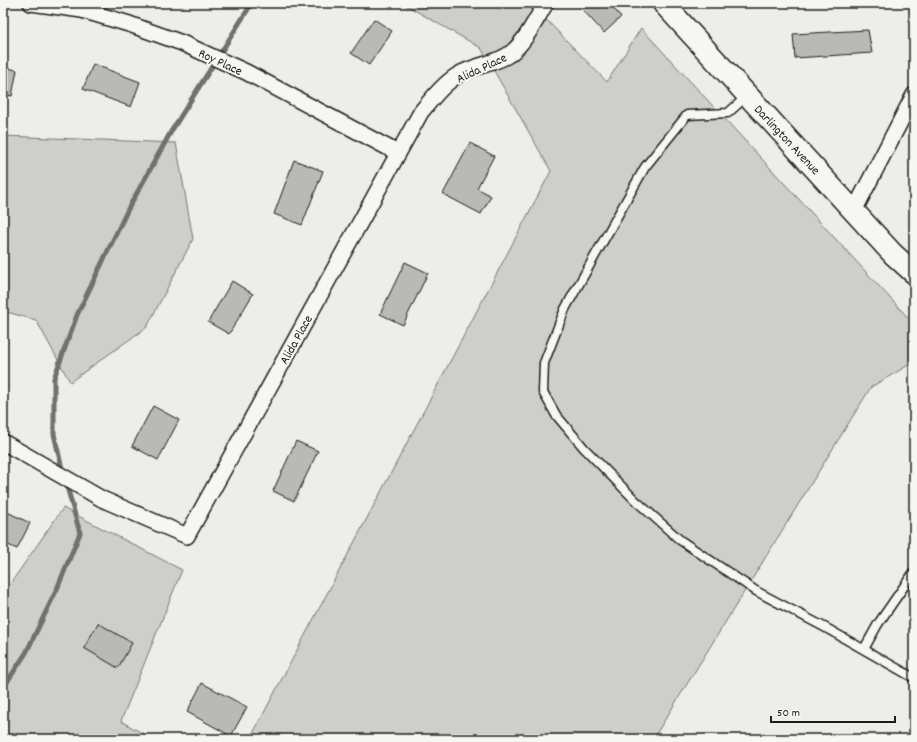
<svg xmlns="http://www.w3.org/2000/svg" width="917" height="742" font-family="Dekko,sans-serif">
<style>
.green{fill:#cececb;stroke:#757574}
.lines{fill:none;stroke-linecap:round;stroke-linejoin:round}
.stream{stroke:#6f6f6d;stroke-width:5}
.building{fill:#b9b9b6;stroke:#1c1c1c}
.service-casing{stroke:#1c1c1c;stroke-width:11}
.minor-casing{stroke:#1c1c1c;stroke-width:18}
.secondary-casing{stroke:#1c1c1c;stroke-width:24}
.service{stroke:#f6f6f2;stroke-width:8}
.minor{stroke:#f6f6f2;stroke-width:15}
.secondary{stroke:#f6f6f2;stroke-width:21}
.labels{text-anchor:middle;stroke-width:4;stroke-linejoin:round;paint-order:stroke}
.street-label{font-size:13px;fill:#1c1c1c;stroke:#f6f6f2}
</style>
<rect width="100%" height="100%" fill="#edede9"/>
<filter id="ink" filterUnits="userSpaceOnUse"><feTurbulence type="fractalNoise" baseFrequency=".025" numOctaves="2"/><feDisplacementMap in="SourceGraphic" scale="8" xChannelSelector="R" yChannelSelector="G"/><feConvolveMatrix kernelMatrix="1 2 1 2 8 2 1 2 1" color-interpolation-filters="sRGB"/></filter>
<g filter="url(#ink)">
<g class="green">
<polygon points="402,3 530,3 607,82 641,28 914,324 914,362 871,387 653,739 250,739 551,171 481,48"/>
<polygon points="3,136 176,143 193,239 147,327 70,382 36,320 3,311"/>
<polygon points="63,508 182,570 121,721 152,739 3,739 3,589 8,587"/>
</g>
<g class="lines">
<g class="stream">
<polyline points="63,473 54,434 54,378 77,315 128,209 172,130 252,3"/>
<polyline points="3,683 7,682 26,653 57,589 80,533 66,483"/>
</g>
</g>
<g class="building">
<polygon points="589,3 609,3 621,17 604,33 582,9"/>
<polygon points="374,19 392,31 369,65 351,53"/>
<polygon points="868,30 872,53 795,58 793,34"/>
<polygon points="93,64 140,82 131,107 83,89"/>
<polygon points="3,67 17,70 12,96 3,94"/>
<polygon points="470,143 494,156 477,188 491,196 481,214 443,194"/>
<polygon points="294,160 323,171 302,225 274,214"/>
<polygon points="405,262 428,273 403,325 380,314"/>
<polygon points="232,281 253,294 229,334 208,322"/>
<polygon points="153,406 179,420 158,460 132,446"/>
<polygon points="296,441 318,451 294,501 273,491"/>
<polygon points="3,510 30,523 17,549 6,544 3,552"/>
<polygon points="98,623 132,643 118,668 84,648"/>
<polygon points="202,683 247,707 231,736 187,712"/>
</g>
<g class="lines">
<g class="service-casing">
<g id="service">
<polyline points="747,96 728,113 687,115 645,167 565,309 544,363 543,392 556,415 584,448 635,500 680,540 756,591 826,628 914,678"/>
<polyline points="864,649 878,624 914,572"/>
</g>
</g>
<g class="minor-casing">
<g id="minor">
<polyline points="31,3 82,10 129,24 182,43 246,72 398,153"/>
<polyline points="854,211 914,95"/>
<path d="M3 442 102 499 187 536 421 112C432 99 443 84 458 75 474 65 497 64 511 53 526 41 536 19 546 3"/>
</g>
</g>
<g class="secondary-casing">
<polyline id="secondary" points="663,3 893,254 914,273"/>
</g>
<use href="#service" class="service"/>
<use href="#minor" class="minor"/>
<use href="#secondary" class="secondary"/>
</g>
</g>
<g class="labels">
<g class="street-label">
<text transform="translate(221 61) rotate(25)" y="5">Roy Place</text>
<text transform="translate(481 67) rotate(-25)" y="5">Alida Place</text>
<text transform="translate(788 139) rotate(47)" y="5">Darlington Avenue</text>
<text transform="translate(295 339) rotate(-61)" y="5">Alida Place</text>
</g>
</g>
<rect width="917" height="742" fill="none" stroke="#f6f6f2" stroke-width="16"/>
<rect x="8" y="8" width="901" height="726" fill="none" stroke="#1c1c1c" stroke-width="1.5" filter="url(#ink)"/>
<path d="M771 716v6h124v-6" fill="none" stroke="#1c1c1c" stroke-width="2"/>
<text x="777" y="716" font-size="12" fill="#1c1c1c" stroke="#f6f6f2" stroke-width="3" paint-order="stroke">50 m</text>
</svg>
